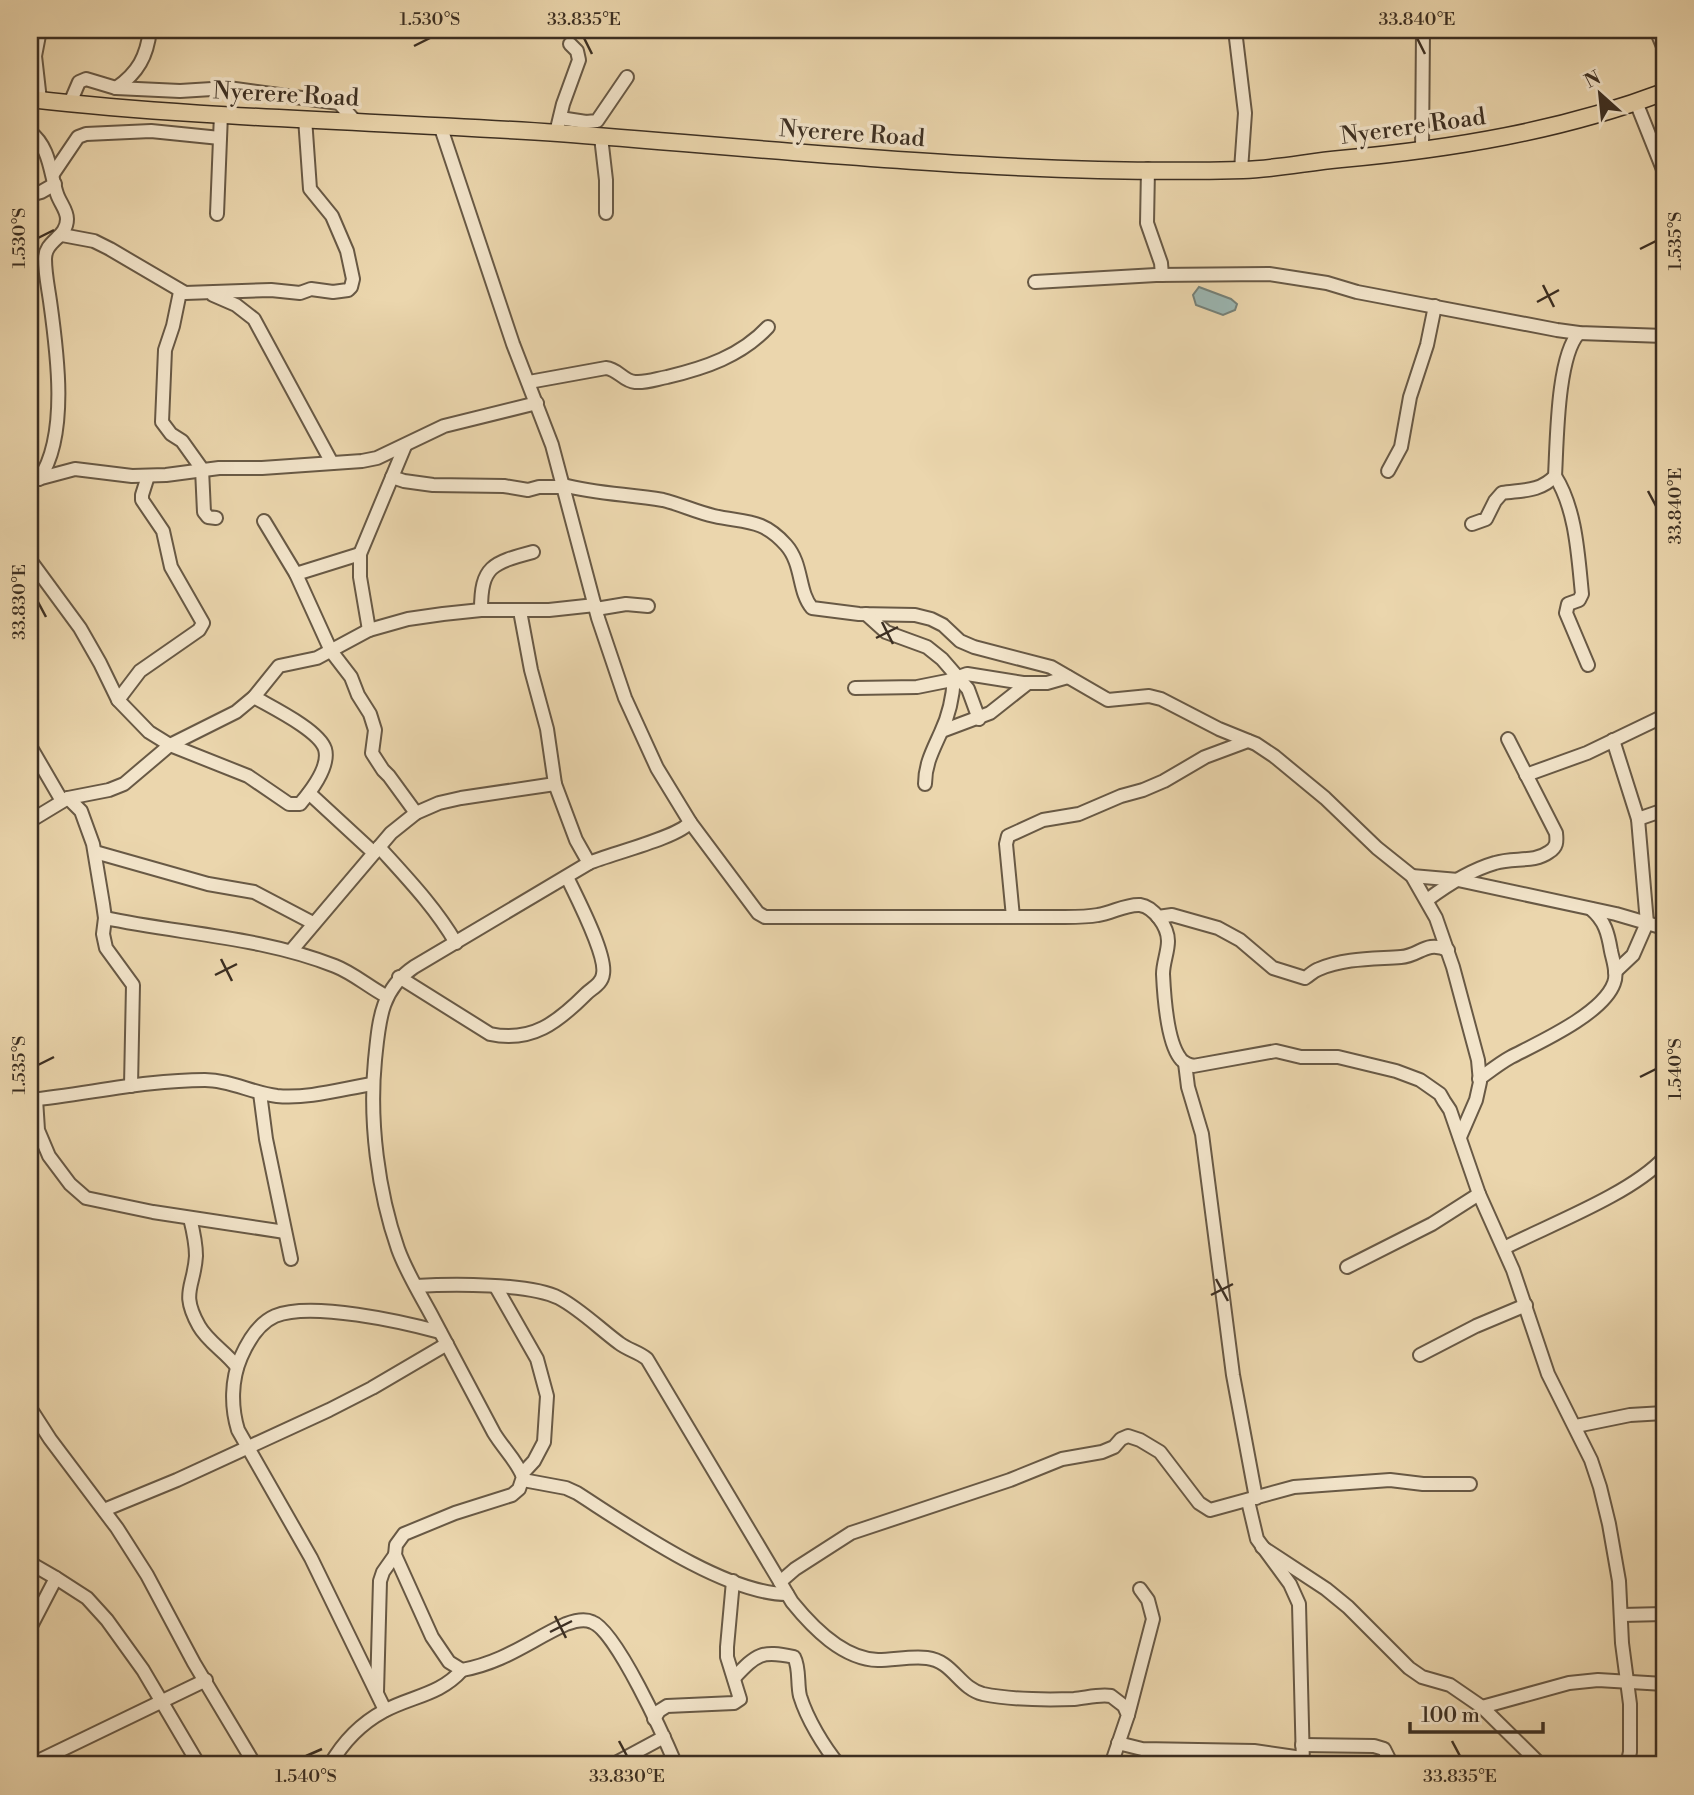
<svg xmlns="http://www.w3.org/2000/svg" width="1694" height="1795" font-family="'Libre Bodoni',serif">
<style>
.water{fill:#9bb7b3;stroke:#758179;stroke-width:2}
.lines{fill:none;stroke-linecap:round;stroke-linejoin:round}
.minor-casing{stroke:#685945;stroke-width:16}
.major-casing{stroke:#3c2f22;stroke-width:19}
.minor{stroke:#f2e4ca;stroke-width:12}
.major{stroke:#ebd6ad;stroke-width:16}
.ticks{fill:none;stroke:#3c2f22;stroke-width:2.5}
.labels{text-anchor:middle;stroke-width:7;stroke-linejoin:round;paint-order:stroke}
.street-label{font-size:24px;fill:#3c2f22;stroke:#f2e4ca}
.neatline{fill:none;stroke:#3c2f22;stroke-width:2.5}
.ticks-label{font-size:18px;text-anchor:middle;fill:#3c2f22}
</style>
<rect width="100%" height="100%" fill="#ebd6ad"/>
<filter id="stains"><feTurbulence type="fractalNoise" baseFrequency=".00286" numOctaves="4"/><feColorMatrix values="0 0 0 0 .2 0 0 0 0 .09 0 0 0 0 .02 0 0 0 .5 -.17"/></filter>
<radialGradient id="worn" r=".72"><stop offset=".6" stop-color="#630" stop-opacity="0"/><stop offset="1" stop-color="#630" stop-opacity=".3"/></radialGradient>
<polygon class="water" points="1199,287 1231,299 1237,304 1235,310 1223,315 1196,305 1193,295"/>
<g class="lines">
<g class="minor-casing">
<g id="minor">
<polyline points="40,30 35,56 40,100"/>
<polyline points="1235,30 1245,113 1241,170"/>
<polyline points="1656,30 1664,49"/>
<path d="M116 88C138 73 147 56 150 30"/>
<polyline points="1636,102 1664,172"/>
<polyline points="70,103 79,82 86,79 116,88 180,91 228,88 339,103 355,121"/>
<polyline points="560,118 586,122 597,121 627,77"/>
<path d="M440 125 513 344 552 445 598 618 625 698 657 768 690 822C680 837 610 854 589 863L414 967C380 990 379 1022 375 1060 369 1121 378 1192 398 1249 407 1274 422 1297 434 1320 454 1358 474 1396 494 1433 503 1448 517 1461 523 1477L519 1489 512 1495 455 1513 404 1534 396 1545 395 1555 432 1637 449 1662 462 1670C505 1662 529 1641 566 1624 574 1621 584 1618 592 1622 616 1630 665 1739 676 1765"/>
<path d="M30 132C50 147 50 173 57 194 60 203 67 210 67 219 67 238 45 240 45 259 45 273 48 287 50 301 57 351 69 436 39 479"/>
<polyline points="556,133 563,104 579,60 577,51 570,44"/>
<polyline points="601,137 606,180 606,213"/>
<polyline points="1422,151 1423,30"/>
<polyline points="1148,169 1147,223 1161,263 1162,275"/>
<polyline points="53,174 78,137 86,134 151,131 220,138"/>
<polyline points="30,195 41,192 55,184"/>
<polyline points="217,214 221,114"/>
<polyline points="62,235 94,241 110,249 185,293 271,290 300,293 311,289 333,292 348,290 351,287 353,279 347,251 332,216 310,189 305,118"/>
<polyline points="1035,282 1156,275 1269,274 1327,283 1357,292 1557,330 1579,333 1664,336"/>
<polyline points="180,292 173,326 165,350 162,422 171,434 182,441 202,469 204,512 208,517 216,518"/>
<polyline points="213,295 236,305 254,319 332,463"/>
<path d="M529 382 606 368C618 369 623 381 635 382 646 383 656 379 667 377 705 368 741 356 768 327"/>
<polyline points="1388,471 1401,447 1410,397 1427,345 1435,306"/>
<path d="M1555 476C1576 509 1578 555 1582 594L1579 600 1568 604 1566 613 1588 665"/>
<polyline points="392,477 404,481 433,485 504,486 528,490 539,487 563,487"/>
<polyline points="30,481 75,469 132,476 166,475 219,468 262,468 362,461 377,458 444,426 537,403"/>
<path d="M563 485C596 494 629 494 663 500 680 504 696 512 714 516 745 523 762 518 786 545 803 564 798 592 812 608L859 614 915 615 931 619 943 625 960 641 974 647 1051 667 1108 700 1149 696 1161 699 1219 729 1256 744 1274 756 1325 798 1377 848 1412 876 1436 918 1453 967 1478 1060 1480 1082 1476 1100 1460 1137"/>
<polyline points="264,521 296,574 331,651 351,677 358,695 370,714 375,730 372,753 383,770 389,776 416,813"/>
<path d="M1472 524 1486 519 1495 501 1502 493C1522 490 1540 492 1555 476 1557 442 1557 356 1579 333"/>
<path d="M30 560 80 628 100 663 118 700 149 732 170 745 248 776 289 804H300C311 791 330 766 325 749 319 730 271 707 254 697"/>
<polyline points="296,574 360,554"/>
<polyline points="596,609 626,604 648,606"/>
<path d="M481 610C481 566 492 563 533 552"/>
<polyline points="520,611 531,670 547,729 555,784 576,840 589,863"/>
<polyline points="866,614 886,632 927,647 942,659 968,689 979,719"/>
<polyline points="369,630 360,577 360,554 405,446"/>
<polyline points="855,688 917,687 947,681 967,674 1023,683 1047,683 1068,677"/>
<polyline points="118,700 140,671 199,630 203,623 171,567 163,531 142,500 142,495 148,476"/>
<polyline points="942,731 990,713 1028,683"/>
<polyline points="1613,740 1638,819 1647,923 1633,955 1615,972"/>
<polyline points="30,746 62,801"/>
<polyline points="1526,775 1587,753 1664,716"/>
<path d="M925 784C925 764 933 750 941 732 949 715 953 696 954 678"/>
<polyline points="309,793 374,853"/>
<polyline points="68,798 81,811 93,844 103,904 105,918 103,934 106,948 133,985 131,1086"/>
<polyline points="1638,819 1664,810"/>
<polyline points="30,821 68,798 109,790 124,784 170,745 236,712 254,697 279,666 317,658 369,630 408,619 443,614 481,610 549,610 595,605"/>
<path d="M690 822 758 913 765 917H1065C1076 917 1087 917 1098 915 1112 913 1126 904 1140 905 1154 907 1168 927 1168 941 1168 952 1163 963 1163 974 1164 995 1167 1041 1180 1058 1183 1063 1188 1064 1193 1066L1276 1051 1301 1057H1338L1396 1071 1420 1080 1440 1094 1444 1101 1450 1110 1479 1194 1513 1270 1548 1374 1591 1460 1600 1487 1609 1524 1619 1581 1622 1643 1630 1704V1752L1627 1765"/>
<path d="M379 847C407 878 435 907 456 943"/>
<polyline points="95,852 208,884 254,892 313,923"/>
<polyline points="1412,876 1458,880 1616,914 1664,928"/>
<path d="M1427 900C1447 885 1471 870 1495 863 1513 857 1534 863 1549 852 1557 847 1557 842 1556 833L1508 739"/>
<polyline points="1013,917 1006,844 1008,836 1043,820 1079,814 1121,796 1143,790 1164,781 1205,757 1248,741"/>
<path d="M1158 917 1172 915 1218 928 1240 940 1273 968 1305 978C1310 975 1313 971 1319 969 1344 958 1373 959 1401 957 1420 956 1425 940 1448 950"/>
<path d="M105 918C181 934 262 937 335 966 353 973 369 987 386 996"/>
<polyline points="291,951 391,833 416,813 439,803 461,798 555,784"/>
<path d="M399 977 490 1034C532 1043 558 1022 586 994 592 988 602 984 603 974 607 955 576 896 567 877"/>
<polyline points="1185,1063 1188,1087 1202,1134 1233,1375 1256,1498"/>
<path d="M1479 1079C1490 1071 1500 1063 1511 1057 1538 1043 1603 1014 1614 983 1618 973 1613 961 1611 951 1608 933 1605 921 1591 909"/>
<polyline points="260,1093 266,1139 291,1259"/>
<polyline points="36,1099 38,1130 49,1156 70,1184 86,1198 153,1212 285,1232"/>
<path d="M30 1100C88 1094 146 1080 205 1080 230 1080 252 1093 277 1096 308 1099 342 1089 372 1084"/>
<path d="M190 1218C193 1230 196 1243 196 1256 194 1288 180 1292 199 1326 208 1342 226 1352 237 1367"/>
<path d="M1504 1248C1549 1225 1631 1194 1664 1158"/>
<polyline points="1347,1267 1432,1224 1479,1194"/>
<path d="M416 1286C451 1284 530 1283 559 1298 580 1309 600 1329 619 1343 628 1350 639 1352 647 1359L792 1602C813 1628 843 1659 878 1660 894 1660 911 1656 927 1658 953 1661 959 1688 983 1694 1012 1700 1044 1700 1074 1699 1086 1698 1099 1694 1111 1696L1124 1706 1128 1715 1111 1765"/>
<polyline points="496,1287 537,1359 547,1396 544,1442 534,1461 522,1474"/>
<polyline points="1420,1355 1476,1326 1526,1305"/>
<polyline points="30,1408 50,1439 117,1528 147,1575 194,1663 255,1765"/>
<polyline points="1576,1426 1630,1415 1664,1413"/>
<path d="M523 1480 566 1488 577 1493C630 1527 725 1594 787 1594"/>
<polyline points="1248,1501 1257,1539 1290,1584 1299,1604 1303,1765"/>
<polyline points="104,1510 177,1480 329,1410 372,1388 447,1344"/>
<polyline points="1262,1547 1326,1589 1348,1607 1409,1668 1422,1677 1450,1685 1482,1707 1541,1765"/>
<polyline points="30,1563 56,1578 87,1598 107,1620 143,1670 199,1765"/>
<polyline points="780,1582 795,1569 851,1533 1010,1480 1062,1459 1102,1452 1114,1447 1121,1439 1128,1436 1140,1440 1160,1452 1199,1503 1210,1510 1294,1487 1390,1480 1423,1484 1470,1484"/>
<polyline points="1622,1615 1664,1614"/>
<polyline points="30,1628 56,1578"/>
<path d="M734 1678C757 1654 761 1650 794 1657 800 1668 797 1684 800 1696 807 1719 824 1747 839 1765"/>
<polyline points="377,1692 380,1581 383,1572 395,1555"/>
<polyline points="1482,1707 1569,1683 1598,1680 1664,1684"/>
<path d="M385 1710 311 1558 238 1430C231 1407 231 1380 241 1357 248 1341 259 1323 275 1316 311 1301 403 1322 440 1332"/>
<polyline points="1128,1715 1153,1619 1148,1600 1140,1589"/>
<polyline points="654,1719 659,1711 667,1706 734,1703 740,1699 727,1657 727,1647 733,1581"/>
<polyline points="1118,1743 1142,1749 1254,1751 1302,1758"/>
<polyline points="1302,1745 1374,1746 1384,1749 1392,1765"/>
<polyline points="30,1765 206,1680"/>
<path d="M330 1765C343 1742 360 1724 384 1711 412 1696 440 1695 462 1670"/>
<polyline points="612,1765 664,1737"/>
</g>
</g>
<g class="major-casing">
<path id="major" d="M30 99C205 119 382 121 558 133 786 150 1014 176 1243 170 1276 169 1308 162 1341 159 1451 149 1561 131 1664 92"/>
</g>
<use href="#minor" class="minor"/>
<use href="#major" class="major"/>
</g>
<path class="ticks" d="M584 38 592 54M1417 38 1425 54M414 46 430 38M38 238 54 230M1640 249 1656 241M1543 285 1554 307M1537 302 1559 290M1648 491 1656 506M38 602 46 617M882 622 893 644M876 638 898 627M221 959 232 981M215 975 237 964M38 1065 54 1057M1640 1077 1656 1069M1216 1279 1228 1301M1211 1295 1233 1284M555 1616 566 1638M550 1632 572 1621M619 1741 627 1756M1452 1741 1460 1756M306 1756 322 1749"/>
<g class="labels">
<g class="street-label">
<text transform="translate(286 94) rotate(3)" y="8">Nyerere Road</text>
<text transform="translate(1413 126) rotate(-8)" y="8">Nyerere Road</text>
<text transform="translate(852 133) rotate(4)" y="8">Nyerere Road</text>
</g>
</g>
<rect width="1694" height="1795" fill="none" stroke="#ebd6ad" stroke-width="77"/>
<g transform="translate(1600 94) rotate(333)" stroke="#f2e4ca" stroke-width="5" paint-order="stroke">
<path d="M0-5L12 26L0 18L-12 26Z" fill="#3c2f22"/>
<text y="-10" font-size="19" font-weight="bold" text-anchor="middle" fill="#3c2f22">N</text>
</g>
<path d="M1410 1722v10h133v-10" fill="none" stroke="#3c2f22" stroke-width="3.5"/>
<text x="1421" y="1722" font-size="21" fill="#3c2f22" stroke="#f2e4ca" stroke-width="5" paint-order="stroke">100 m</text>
<rect x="38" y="38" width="1618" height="1718" class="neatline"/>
<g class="ticks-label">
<text x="430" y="25">1.530°S</text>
<text x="584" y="25">33.835°E</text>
<text x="1417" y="25">33.840°E</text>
<text transform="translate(19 238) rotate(-90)" y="6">1.530°S</text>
<text transform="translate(1675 241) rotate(-90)" y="6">1.535°S</text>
<text transform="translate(1675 506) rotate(-90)" y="6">33.840°E</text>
<text transform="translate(19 602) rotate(-90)" y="6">33.830°E</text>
<text transform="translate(19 1065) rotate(-90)" y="6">1.535°S</text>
<text transform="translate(1675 1069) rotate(-90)" y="6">1.540°S</text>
<text x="306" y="1782">1.540°S</text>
<text x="627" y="1782">33.830°E</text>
<text x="1460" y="1782">33.835°E</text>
</g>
<rect width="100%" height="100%" filter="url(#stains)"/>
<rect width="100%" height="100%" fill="url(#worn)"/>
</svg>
